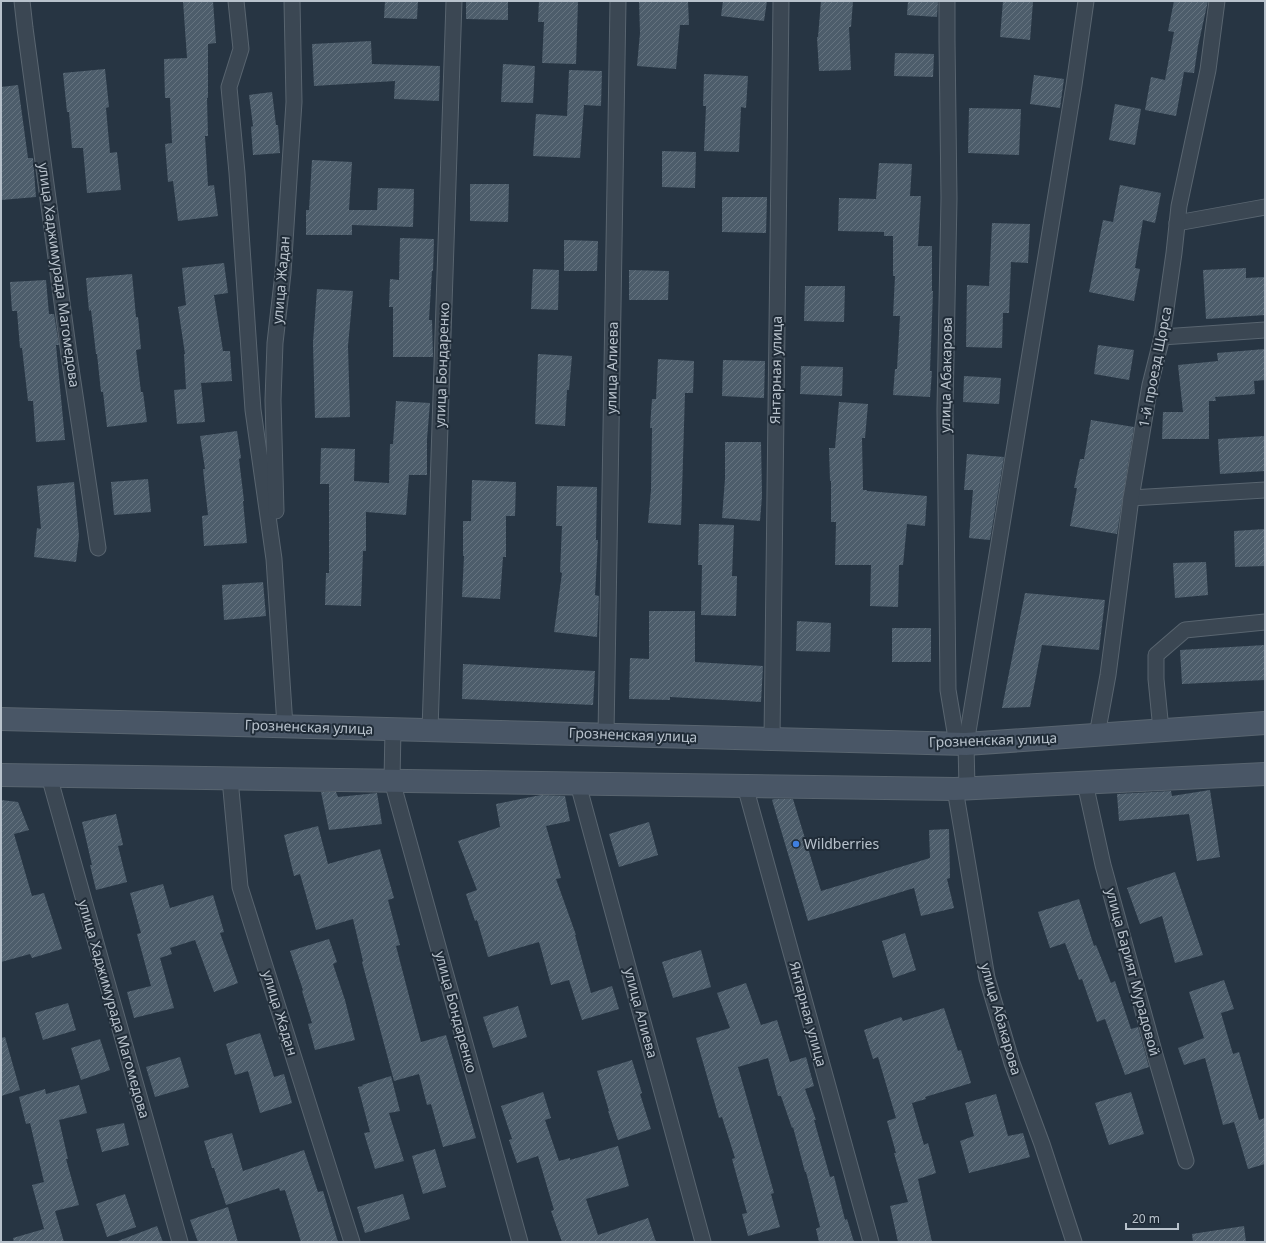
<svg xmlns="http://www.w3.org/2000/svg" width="1266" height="1243" font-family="'Noto Sans',sans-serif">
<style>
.building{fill:url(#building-hatch)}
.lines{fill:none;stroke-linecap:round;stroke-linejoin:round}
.street-casing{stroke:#596570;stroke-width:17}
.secondary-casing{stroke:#596570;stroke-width:24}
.street{stroke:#3b4753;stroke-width:15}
.secondary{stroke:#495666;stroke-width:22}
.shop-dot{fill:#3f7fe0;stroke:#202c38;stroke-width:1.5}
.labels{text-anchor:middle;stroke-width:4;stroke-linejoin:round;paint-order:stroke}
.street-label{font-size:14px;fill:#b8c2cc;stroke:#202c38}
.poi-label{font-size:14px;fill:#b8c2cc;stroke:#202c38;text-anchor:start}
</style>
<defs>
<pattern id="building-hatch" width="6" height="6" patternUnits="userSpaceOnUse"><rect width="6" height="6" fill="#4d5d6b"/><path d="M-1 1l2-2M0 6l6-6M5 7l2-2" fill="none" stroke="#65737f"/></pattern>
</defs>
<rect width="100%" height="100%" fill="#273543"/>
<g class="building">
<polygon points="183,1 213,1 216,43 208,44 208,98 207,98 208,136 205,136 208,186 214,185 218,216 178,221 173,181 168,182 165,144 172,143 170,98 165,98 164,59 187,58"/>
<polygon points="385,1 418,1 417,19 384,18"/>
<polygon points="466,1 508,1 508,20 466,19"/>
<polygon points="539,1 578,1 576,64 542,63 544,22 538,22"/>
<polygon points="639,1 688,1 689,25 680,25 676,69 637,66 640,33"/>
<polygon points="723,1 767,1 764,21 721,16"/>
<polygon points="821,1 853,1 851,27 849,27 851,70 819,71 817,37 818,37"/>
<polygon points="908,1 938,1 937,17 907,15"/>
<polygon points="1003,1 1033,2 1030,40 1000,37"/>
<polygon points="1174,1 1208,1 1198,46 1194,73 1184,72 1176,116 1145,110 1151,77 1165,80 1174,32 1168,31"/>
<polygon points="371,41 372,64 440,66 439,101 394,99 395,81 314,86 312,44"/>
<polygon points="895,53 934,54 933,77 894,76"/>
<polygon points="503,64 535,66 533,103 501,102"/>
<polygon points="105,69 109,107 106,108 110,153 117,152 121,190 87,193 83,148 72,148 69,112 67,112 63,73"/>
<polygon points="569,70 602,71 601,106 584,105 580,158 533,156 536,114 567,116"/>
<polygon points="704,74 748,76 746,108 741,107 739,152 704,151 706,106 703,106"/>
<polygon points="1034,75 1064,79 1060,108 1030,104"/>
<polygon points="18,85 28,158 33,158 36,197 1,200 1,87"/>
<polygon points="272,92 276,125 278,125 280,153 253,155 251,127 253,126 249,95"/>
<polygon points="1115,104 1141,109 1135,145 1109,140"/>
<polygon points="969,108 1021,109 1019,155 968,153"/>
<polygon points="662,151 696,152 695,188 662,187"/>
<polygon points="312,160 352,162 349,210 377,210 378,188 414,189 413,227 352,225 352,235 306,235 306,210 309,210"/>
<polygon points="879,163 912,164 910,196 921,196 918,246 932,246 932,291 933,291 930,371 932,371 930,397 893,395 895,369 897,369 900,316 893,316 895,276 893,276 893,236 884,236 884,232 838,231 839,198 876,199"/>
<polygon points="470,184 509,184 508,222 470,221"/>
<polygon points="1120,185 1161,193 1155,223 1143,220 1135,268 1140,269 1134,301 1089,292 1103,220 1113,222"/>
<polygon points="722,197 767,197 766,233 722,232"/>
<polygon points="992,223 1030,224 1028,263 1011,262 1009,313 1003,313 1002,348 966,347 967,285 989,286"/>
<polygon points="400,238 434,239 433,271 432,271 429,320 432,320 433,357 393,357 393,307 389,307 390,279 399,280"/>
<polygon points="564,240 598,241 597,271 564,271"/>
<polygon points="224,263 228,293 214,295 223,351 230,351 232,381 201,383 205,422 177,424 174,390 186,389 184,354 185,354 178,307 186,305 182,268"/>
<polygon points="1246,268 1246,278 1265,277 1265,315 1206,319 1203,270"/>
<polygon points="533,269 559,270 558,310 531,309"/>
<polygon points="629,270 669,271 668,300 629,300"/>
<polygon points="132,274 136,317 138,317 141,349 136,350 141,392 143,392 147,422 107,427 103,392 101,392 97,354 96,354 91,310 89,311 86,278"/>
<polygon points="46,280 49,314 54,314 59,345 56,345 65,440 36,442 33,401 28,401 22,348 20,348 17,311 12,311 10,282"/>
<polygon points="805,286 845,286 844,322 804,321"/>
<polygon points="317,289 353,291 348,346 350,417 315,418 313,343"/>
<polygon points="1098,345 1134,350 1129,380 1094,374"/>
<polygon points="1265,349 1265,380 1254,381 1255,394 1215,397 1216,401 1209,401 1209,439 1162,439 1163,412 1183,412 1178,365 1218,361 1217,353"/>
<polygon points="538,354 572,356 569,390 567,390 565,426 535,424"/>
<polygon points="658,359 694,361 693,393 685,393 681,525 648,523 651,490 652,428 650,428 652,399 656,399"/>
<polygon points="723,360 765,361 764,398 722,396"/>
<polygon points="801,366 843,367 842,396 800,394"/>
<polygon points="964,376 1001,378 999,404 963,402"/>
<polygon points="396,401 430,403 427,439 427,475 409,475 406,515 366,512 366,551 363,551 361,606 325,605 326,573 329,573 329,484 320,484 321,448 355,449 354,481 389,483 390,444 393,444"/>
<polygon points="839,402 868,404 865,438 862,438 863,490 867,490 867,491 927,496 925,526 907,524 903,565 899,565 898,607 870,606 871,565 835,565 836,522 831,522 831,481 830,481 829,448 835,448"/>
<polygon points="1091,420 1134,427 1117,534 1070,526 1077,488 1074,488 1080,459 1084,459"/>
<polygon points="237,431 241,458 239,459 244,501 243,501 247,543 204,546 202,516 208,515 203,469 205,469 200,436"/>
<polygon points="1265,436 1265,471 1220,474 1218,439"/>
<polygon points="725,442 761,442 762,496 760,521 722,518 725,479"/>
<polygon points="967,454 1004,457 990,540 969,538 973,490 964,490"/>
<polygon points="148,479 151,512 114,515 111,482"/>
<polygon points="472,480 516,482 515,516 506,516 506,557 503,557 500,599 462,597 464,556 463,556 463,521 471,521"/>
<polygon points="74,482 79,536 76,562 34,557 37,528 41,529 37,486"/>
<polygon points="557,486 597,487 596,540 598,540 595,595 599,596 597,637 554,632 562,573 560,572 562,526 556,526"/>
<polygon points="699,524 734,525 732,576 737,576 736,616 701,615 702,565 698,565"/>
<polygon points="1265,529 1265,566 1235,567 1234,531"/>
<polygon points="1206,562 1208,595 1175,598 1173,563"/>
<polygon points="263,582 266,616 224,620 222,585"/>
<polygon points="1025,593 1105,600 1099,650 1042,645 1030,707 1002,708"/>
<polygon points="649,611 695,611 695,662 763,666 761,702 670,697 670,700 629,699 630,658 649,659"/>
<polygon points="797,621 831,623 830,652 796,651"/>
<rect x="892" y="628" width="39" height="34"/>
<polygon points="1265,645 1265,680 1182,684 1180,650"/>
<polygon points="463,664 595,671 593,705 462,699"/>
<polygon points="1210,790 1220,857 1197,861 1189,814 1119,821 1117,794 1171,791 1172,796"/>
<polygon points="321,792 336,792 338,797 377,793 382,824 329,830"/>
<polygon points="541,795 565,796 570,821 546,826 561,878 556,879 576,935 575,935 591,993 612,986 619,1009 582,1020 569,980 551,985 539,942 488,957 477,920 475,921 466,894 477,890 458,841 500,827 496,804"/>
<polygon points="774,799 793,799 821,891 930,858 929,830 949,829 950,878 947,879 954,908 921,916 914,888 808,921 772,800"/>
<polygon points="1,800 18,802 29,830 14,834 32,896 44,893 62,949 32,958 30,954 1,962"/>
<polygon points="116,814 123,845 118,846 127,882 96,890 90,865 92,865 82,822"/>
<polygon points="649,822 658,855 619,867 609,834"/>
<polygon points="318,826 328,864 380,849 394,898 388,900 400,945 396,946 421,1042 446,1035 476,1138 443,1147 431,1104 427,1105 419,1074 394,1081 362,962 363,961 353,919 316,930 300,874 294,876 284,835"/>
<polygon points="1175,872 1203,955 1175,963 1162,916 1140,924 1127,888"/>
<polygon points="163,884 170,908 213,895 224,932 220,933 238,983 214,992 195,940 170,948 172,954 160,958 174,1008 134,1018 127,992 151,986 137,934 141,933 130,893"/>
<polygon points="1079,899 1094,946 1096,945 1111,983 1115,981 1131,1029 1138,1027 1149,1067 1125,1075 1105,1019 1097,1022 1082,979 1079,980 1065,943 1050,948 1038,912"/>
<polygon points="905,933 916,970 893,978 882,941"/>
<polygon points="329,939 337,962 333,964 345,1000 355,1040 315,1050 308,1024 312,1023 302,991 303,990 290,951"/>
<polygon points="701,950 711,987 673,998 662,962"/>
<polygon points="1224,980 1234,1009 1221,1013 1233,1054 1239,1052 1259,1120 1265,1118 1265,1164 1248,1169 1234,1122 1223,1125 1205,1058 1184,1065 1178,1048 1204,1038 1189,992"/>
<polygon points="746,983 761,1025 777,1020 790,1062 806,1057 814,1086 805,1089 816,1120 814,1120 830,1177 834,1176 845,1220 847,1219 854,1242 819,1242 816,1229 820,1227 806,1172 805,1172 793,1127 792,1128 781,1096 778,1096 768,1058 738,1067 774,1193 771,1194 780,1227 748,1236 742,1214 747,1213 732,1159 735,1158 722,1117 719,1118 696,1038 730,1028 717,993"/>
<polygon points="68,1003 76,1030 43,1040 35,1013"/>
<polygon points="518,1006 527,1037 493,1048 483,1017"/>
<polygon points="944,1008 958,1051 961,1050 971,1083 925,1097 926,1099 912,1103 924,1145 928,1143 936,1173 918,1179 932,1242 898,1242 890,1206 908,1202 894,1153 896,1153 887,1121 896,1118 878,1057 873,1059 864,1030 901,1017 903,1021"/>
<polygon points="260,1033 274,1077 284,1074 292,1103 260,1113 248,1071 235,1075 226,1044"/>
<polygon points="5,1037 20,1090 1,1096 1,1038"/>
<polygon points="100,1039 110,1070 81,1080 71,1048"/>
<polygon points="180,1057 189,1087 155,1097 146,1067"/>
<polygon points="632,1060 642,1093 640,1094 651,1129 618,1140 608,1111 609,1111 597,1071"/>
<polygon points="391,1076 400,1111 389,1113 404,1161 375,1169 364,1133 370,1132 358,1087 363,1086 362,1085"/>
<polygon points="79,1085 87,1113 59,1120 68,1159 66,1159 79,1205 55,1211 64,1242 14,1242 13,1238 44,1229 32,1185 44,1182 30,1123 26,1124 19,1097 45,1089 46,1094"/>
<polygon points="543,1092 551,1118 545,1120 559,1161 570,1158 570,1160 618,1146 629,1186 586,1199 598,1235 648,1218 656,1242 562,1242 551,1211 554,1210 538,1156 517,1163 509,1140 512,1139 501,1106"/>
<polygon points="1131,1092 1144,1134 1109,1145 1095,1103"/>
<polygon points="996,1094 1008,1136 1023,1133 1030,1157 969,1173 960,1141 974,1136 965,1103"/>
<polygon points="124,1123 129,1145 102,1152 96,1129"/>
<polygon points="232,1133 243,1171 304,1150 318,1192 323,1191 338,1242 301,1242 285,1190 280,1191 279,1188 226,1205 214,1168 212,1168 204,1141"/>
<polygon points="435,1149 446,1187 423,1194 412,1156"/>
<polygon points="125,1194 136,1227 107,1237 96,1204"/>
<polygon points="403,1194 410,1219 365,1233 357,1207"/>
<polygon points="228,1207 238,1242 198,1242 190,1220"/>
<polygon points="157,1226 163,1242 119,1242 118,1241"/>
<polygon points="1244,1226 1246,1242 1193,1242 1192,1234"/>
</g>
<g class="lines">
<g class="street-casing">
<g id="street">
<polyline points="22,1 25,28 70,362 98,548"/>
<polyline points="236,1 241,49 229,87 237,173 253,410 274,559 285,726"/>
<polyline points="947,1 947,41 949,198 945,410 948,690 955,732 966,744"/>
<polyline points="1177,223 1265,207"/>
<polyline points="1162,337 1265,330"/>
<polyline points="1131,498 1265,490"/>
<polyline points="276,511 273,400 275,343 283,273 294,102 292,1"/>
<polyline points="393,729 392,781 520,1242"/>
<polyline points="430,730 454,1"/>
<polyline points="1161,730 1156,679 1156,655 1185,630 1265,622"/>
<polyline points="606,735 618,1"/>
<polyline points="1097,735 1108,675 1131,498 1150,385 1162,337 1174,253 1179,206 1208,70 1217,1"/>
<polyline points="772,739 781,1"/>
<polyline points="49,776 180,1242"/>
<polyline points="230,779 240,887 352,1242"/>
<polyline points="1085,783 1103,865 1155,1055 1186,1161"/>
<polyline points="578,784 703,1242"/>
<polyline points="745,786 871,1242"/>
<polyline points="967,788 966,744 1074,85 1086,1"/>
<polyline points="955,789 987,978 1012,1063 1042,1144 1074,1242"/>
</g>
</g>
<g class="secondary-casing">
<g id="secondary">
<polyline points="1,719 966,744 1265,723"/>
<polyline points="1,775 955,789 1265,774"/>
</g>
</g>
<use href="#street" class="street"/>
<use href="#secondary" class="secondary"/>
</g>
<circle class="shop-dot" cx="796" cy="844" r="4"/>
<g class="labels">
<g class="street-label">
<text transform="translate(59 275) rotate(82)" y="5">улица Хаджимурада Магомедова</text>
<text transform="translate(281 280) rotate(-85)" y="5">улица Жадан</text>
<text transform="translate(442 365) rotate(-88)" y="5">улица Бондаренко</text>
<text transform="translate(1155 367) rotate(-79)" y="5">1-й проезд Щорса</text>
<text transform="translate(612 368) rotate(-89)" y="5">улица Алиева</text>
<text transform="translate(776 370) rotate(-89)" y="5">Янтарная улица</text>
<text transform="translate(946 375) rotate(-89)" y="5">улица Абакарова</text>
<text transform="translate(309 727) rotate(2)" y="5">Грозненская улица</text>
<text transform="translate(633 735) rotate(2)" y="5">Грозненская улица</text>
<text transform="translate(993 740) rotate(-2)" y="5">Грозненская улица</text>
<text transform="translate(1133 972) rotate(75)" y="5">улица Барият Мурадовой</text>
<text transform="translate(114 1009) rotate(74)" y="5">улица Хаджимурада Магомедова</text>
<text transform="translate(456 1012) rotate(75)" y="5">улица Бондаренко</text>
<text transform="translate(280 1013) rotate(73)" y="5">улица Жадан</text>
<text transform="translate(641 1013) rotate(75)" y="5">улица Алиева</text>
<text transform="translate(808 1014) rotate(75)" y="5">Янтарная улица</text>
<text transform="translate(1001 1019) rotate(74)" y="5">улица Абакарова</text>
</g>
<g class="poi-label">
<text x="804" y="849">Wildberries</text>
</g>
</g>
<rect width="1266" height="1243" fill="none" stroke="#b8c2cc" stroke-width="4"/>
<path d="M1126 1223v6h52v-6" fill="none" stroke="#b8c2cc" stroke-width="2"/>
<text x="1132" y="1223" font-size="12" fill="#b8c2cc" stroke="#202c38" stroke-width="3" paint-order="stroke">20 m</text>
</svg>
